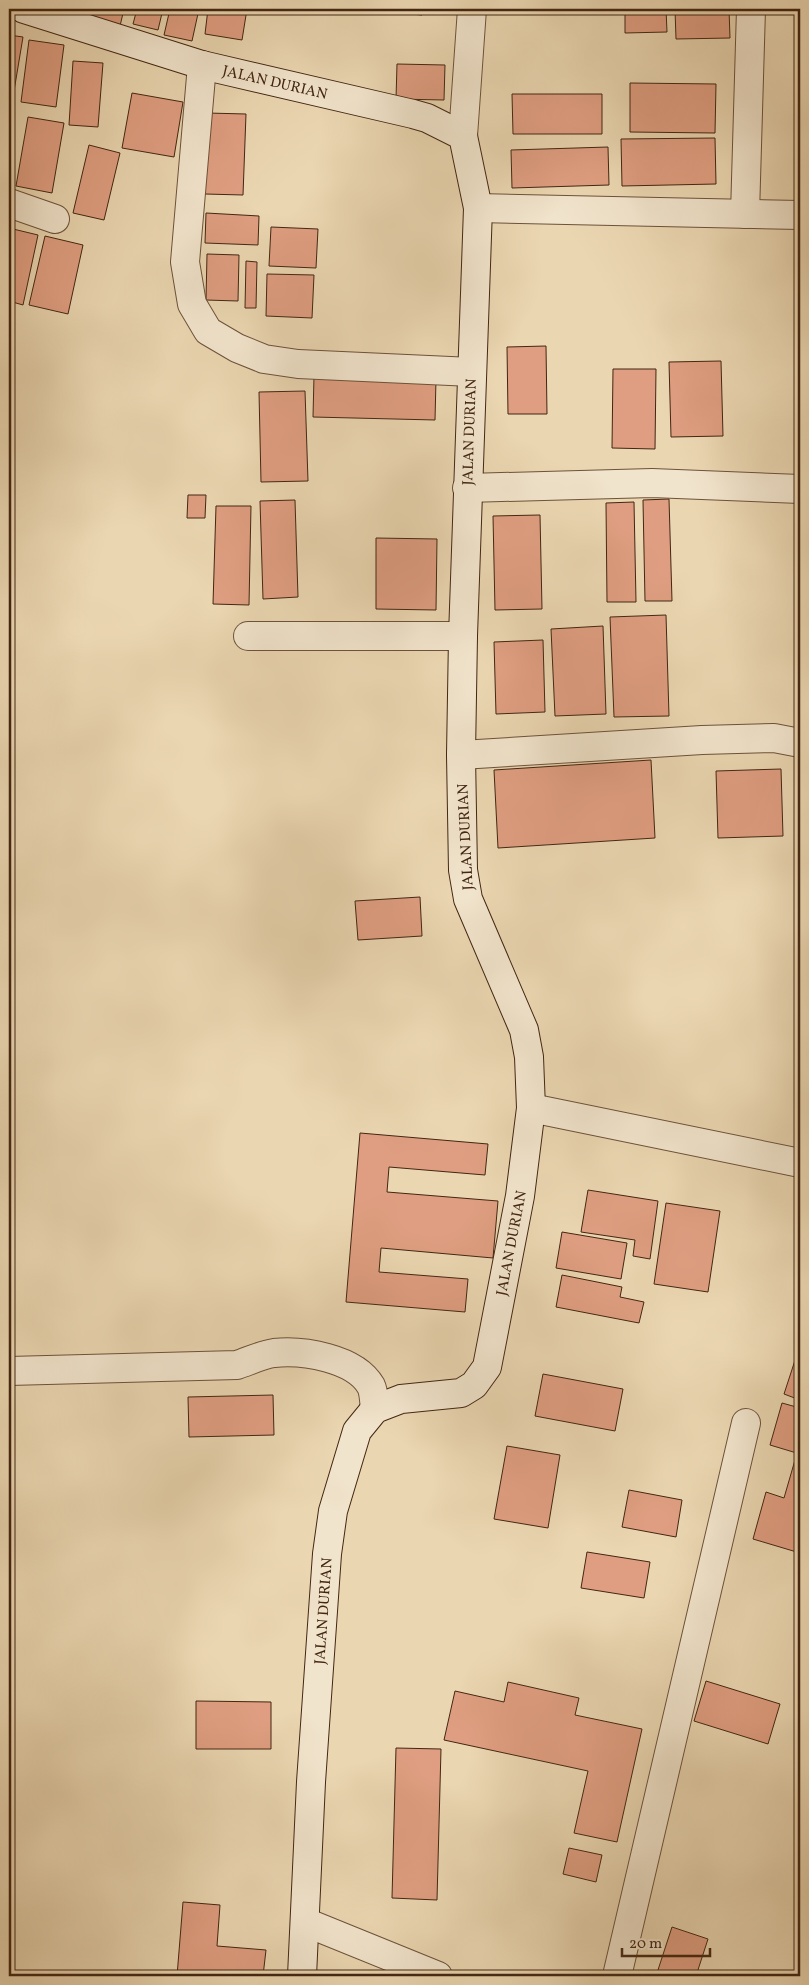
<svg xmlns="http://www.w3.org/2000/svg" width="809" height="1985" font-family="Vollkorn,serif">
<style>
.building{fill:#df9e81;stroke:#432612}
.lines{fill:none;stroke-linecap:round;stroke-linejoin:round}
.street-casing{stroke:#6d523a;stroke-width:30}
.secondary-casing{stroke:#432612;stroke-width:30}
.street{stroke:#f1e4cc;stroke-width:28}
.secondary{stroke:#f1e4cc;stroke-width:28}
.labels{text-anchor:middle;stroke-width:5;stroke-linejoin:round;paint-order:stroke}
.street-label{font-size:15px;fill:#432612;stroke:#f1e4cc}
</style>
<rect width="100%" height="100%" fill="#ead6b1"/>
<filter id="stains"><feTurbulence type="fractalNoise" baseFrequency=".004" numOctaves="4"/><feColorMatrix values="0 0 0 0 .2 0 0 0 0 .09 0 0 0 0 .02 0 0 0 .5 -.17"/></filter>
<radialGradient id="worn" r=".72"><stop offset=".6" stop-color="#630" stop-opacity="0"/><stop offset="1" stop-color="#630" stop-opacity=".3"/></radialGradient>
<g class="building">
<polygon points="94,9 124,9 120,26 92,19"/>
<polygon points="137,9 163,9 158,30 133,24"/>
<polygon points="170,9 199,9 192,41 164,35"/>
<polygon points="208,9 247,9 242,40 205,34"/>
<polygon points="356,9 423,9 422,15"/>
<polygon points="625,9 666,9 667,32 625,33"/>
<polygon points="675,9 729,9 730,38 676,39"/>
<polygon points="9,35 23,37 13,97 9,96"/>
<polygon points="29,40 64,45 56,107 21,102"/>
<polygon points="73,61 103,63 98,127 69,125"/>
<polygon points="397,64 445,65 444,100 396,99"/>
<polygon points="630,83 716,84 715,133 630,132"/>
<polygon points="132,93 183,102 174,157 122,148"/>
<polygon points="512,94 602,94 602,134 513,134"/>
<polygon points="207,113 246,114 243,195 205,194"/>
<polygon points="28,117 64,123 52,193 16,186"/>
<polygon points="715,138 716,184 622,186 621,139"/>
<polygon points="89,145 120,153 104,220 73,213"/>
<polygon points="608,147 609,185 512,188 511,150"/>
<polygon points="206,213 259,216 258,245 205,243"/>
<polygon points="271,227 318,229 316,268 269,266"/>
<polygon points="9,228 38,235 23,305 9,301"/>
<polygon points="45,236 83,245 68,314 29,305"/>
<polygon points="207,254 239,255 238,301 206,300"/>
<polygon points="246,261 257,262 256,308 245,308"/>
<polygon points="267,274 314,275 312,318 266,316"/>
<polygon points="546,346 547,414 508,414 507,347"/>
<polygon points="721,361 723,436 671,437 669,362"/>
<polygon points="613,369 656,369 655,449 612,448"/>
<polygon points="314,376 436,379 435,420 313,417"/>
<polygon points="305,391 308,481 261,482 259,392"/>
<polygon points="188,495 206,495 205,518 187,518"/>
<polygon points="669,499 672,601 645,601 643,500"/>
<polygon points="295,500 298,597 263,599 260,501"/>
<polygon points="634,502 636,602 607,602 606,503"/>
<polygon points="216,506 251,506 249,605 213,604"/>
<polygon points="540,515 542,609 495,610 493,516"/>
<polygon points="376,538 437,539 436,610 376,609"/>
<polygon points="666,615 669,716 614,717 610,617"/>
<polygon points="603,626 606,714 555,716 551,629"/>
<polygon points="543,640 545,712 496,714 494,642"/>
<polygon points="651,760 655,838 498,848 494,770"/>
<polygon points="781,769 783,836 718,838 716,771"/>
<polygon points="420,897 422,936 358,940 355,901"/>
<polygon points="360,1133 488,1144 485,1175 389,1167 387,1192 498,1201 493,1258 381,1248 379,1272 468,1279 465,1312 346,1302"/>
<polygon points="588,1190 658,1201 650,1259 633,1256 635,1240 581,1232"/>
<polygon points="666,1203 720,1211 708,1292 654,1284"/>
<polygon points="562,1232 627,1243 621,1279 556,1268"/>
<polygon points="562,1275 622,1287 620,1297 644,1302 639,1323 556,1307"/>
<polygon points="800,1345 800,1400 784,1394"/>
<polygon points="543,1374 623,1389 615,1431 535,1416"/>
<polygon points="273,1395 274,1435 189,1437 188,1397"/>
<polygon points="782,1403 800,1408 800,1454 770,1445"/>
<polygon points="507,1446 560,1455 548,1528 494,1519"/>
<polygon points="795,1460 800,1462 800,1553 753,1539 766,1492 784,1498"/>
<polygon points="629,1490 682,1500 676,1537 622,1527"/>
<polygon points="587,1552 650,1562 644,1598 581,1588"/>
<polygon points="706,1681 780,1704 768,1744 694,1721"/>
<polygon points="508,1682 579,1698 575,1715 642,1729 617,1842 574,1833 588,1771 444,1740 455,1691 504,1702"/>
<polygon points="196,1701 271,1702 271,1749 196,1749"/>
<polygon points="396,1748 441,1749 437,1900 392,1898"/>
<polygon points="569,1848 602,1855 596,1882 563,1874"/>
<polygon points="183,1902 220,1905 217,1946 266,1950 263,1976 177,1976"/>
<polygon points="672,1927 708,1939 696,1976 656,1976"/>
</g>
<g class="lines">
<g class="street-casing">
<g id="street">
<polyline points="202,65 185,262 192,304 208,331 237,348 264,359 298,364 472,372"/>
<polyline points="463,136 472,9"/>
<polyline points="9,203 55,219"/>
<polyline points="478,208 800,215"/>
<polyline points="745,214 751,9"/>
<polyline points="467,488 652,483 800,489"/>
<polyline points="248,636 463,636"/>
<polyline points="461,755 702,740 774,738 800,743"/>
<polyline points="531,1108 800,1163"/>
<path d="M9 1371 237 1365C249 1361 261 1355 274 1353 303 1350 355 1358 371 1386 374 1392 374 1402 375 1409"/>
<polyline points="305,1922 438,1976"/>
<polyline points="617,1976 746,1423"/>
</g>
</g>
<g class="secondary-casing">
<polyline id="secondary" points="24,9 202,65 413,114 427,118 463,136 478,208 463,636 461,755 463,870 468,899 524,1030 529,1057 531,1108 520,1196 487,1367 474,1385 461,1393 401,1399 375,1409 357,1431 333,1511 327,1554 311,1782 302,1976"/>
</g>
<use href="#street" class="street"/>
<use href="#secondary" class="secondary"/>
</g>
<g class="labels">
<g class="street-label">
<text transform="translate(275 82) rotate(13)" y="5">JALAN DURIAN</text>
<text transform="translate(469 432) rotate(-88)" y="5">JALAN DURIAN</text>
<text transform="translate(465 837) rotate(-93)" y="5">JALAN DURIAN</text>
<text transform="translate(511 1243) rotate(-79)" y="5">JALAN DURIAN</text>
<text transform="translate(323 1611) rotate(-86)" y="5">JALAN DURIAN</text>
</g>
</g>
<rect width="809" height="1985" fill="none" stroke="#ead6b1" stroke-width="30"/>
<rect x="10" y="10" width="789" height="1965" fill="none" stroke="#432612" stroke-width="2.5"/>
<rect x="15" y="15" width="779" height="1955" fill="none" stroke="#432612"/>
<path d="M622 1948v8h88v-8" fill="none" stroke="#432612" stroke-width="2.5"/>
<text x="629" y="1948" font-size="15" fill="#432612" stroke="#f1e4cc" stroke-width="4" paint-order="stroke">20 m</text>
<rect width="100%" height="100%" filter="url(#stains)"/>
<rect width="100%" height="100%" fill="url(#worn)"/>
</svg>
